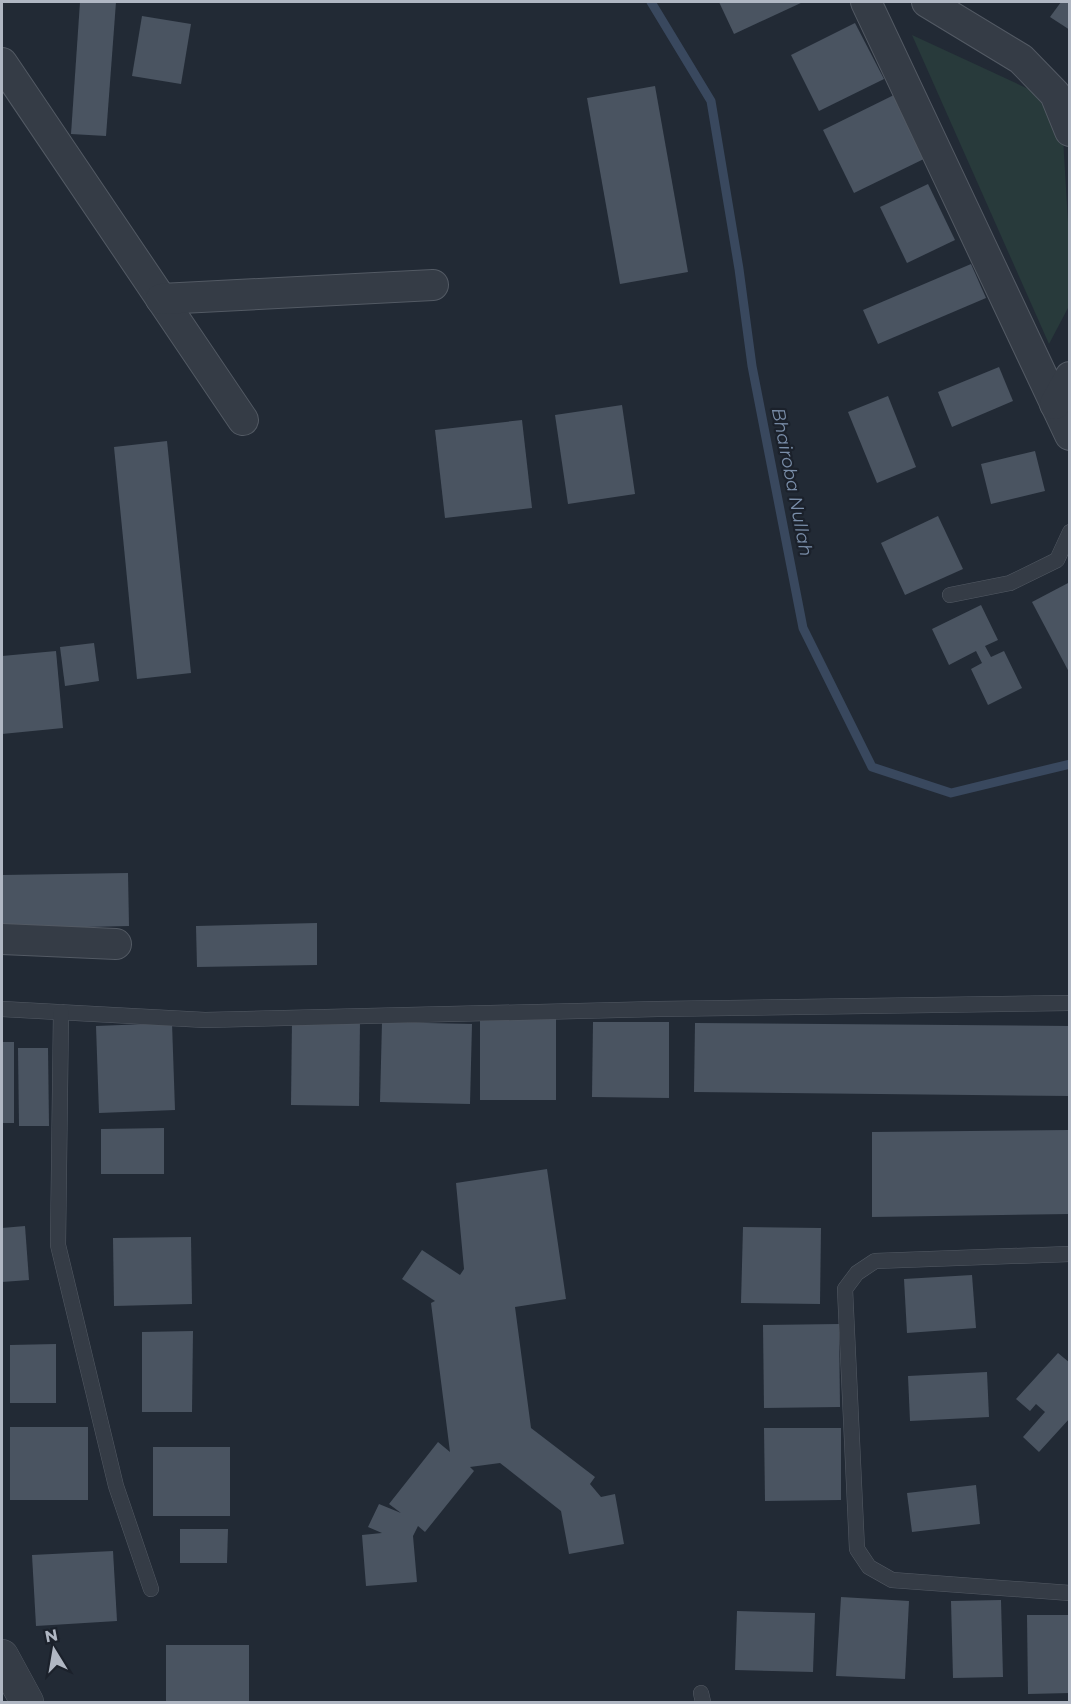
<svg xmlns="http://www.w3.org/2000/svg" width="1071" height="1704" font-family="Montserrat,sans-serif">
<style>
.green{fill:#283a3b}
.lines{fill:none;stroke-linecap:round;stroke-linejoin:round}
.stream{stroke:#39485e;stroke-width:9}
.building{fill:#4a5461}
.service-casing{stroke:#535a64;stroke-width:16}
.minor-casing{stroke:#535a64;stroke-width:32}
.tertiary-casing{stroke:#535a64;stroke-width:34}
.service{stroke:#353c46;stroke-width:15}
.minor{stroke:#353c46;stroke-width:30}
.tertiary{stroke:#353c46;stroke-width:33}
.labels{text-anchor:middle;stroke-width:4.5;stroke-linejoin:round;paint-order:stroke}
.water-label{font-size:18px;font-style:italic;fill:#7a8ea9;stroke:#1b212b}
</style>
<rect width="100%" height="100%" fill="#222a35"/>
<polygon class="green" points="912,35 1061,104 1069,239 1069,306 1049,344"/>
<g class="lines">
<polyline class="stream" points="651,2 711,101 739,269 752,366 803,628 872,767 951,793 1070,764"/>
</g>
<g class="building">
<polygon points="80,2 116,2 106,136 71,134"/>
<polygon points="719,2 803,2 734,34"/>
<polygon points="1061,2 1070,2 1070,30 1050,17"/>
<polygon points="142,16 191,24 181,84 132,76"/>
<polygon points="855,23 884,79 819,111 791,55"/>
<polygon points="655,86 688,272 620,284 587,98"/>
<polygon points="900,92 932,155 854,193 823,130"/>
<polygon points="928,184 955,240 907,263 880,207"/>
<polygon points="971,264 986,298 878,344 863,310"/>
<polygon points="999,367 1013,401 952,427 938,392"/>
<polygon points="888,396 916,467 877,483 848,412"/>
<polygon points="622,405 635,494 568,504 555,415"/>
<polygon points="522,420 532,508 445,518 435,430"/>
<polygon points="167,441 191,673 137,679 114,447"/>
<polygon points="1035,451 1045,491 991,504 981,464"/>
<polygon points="938,516 963,569 905,595 881,543"/>
<polygon points="1070,582 1070,674 1032,602"/>
<polygon points="981,605 998,640 985,646 991,657 1004,651 1022,688 988,705 971,669 982,663 976,651 949,665 932,629"/>
<polygon points="94,643 99,681 65,686 60,647"/>
<polygon points="56,651 63,728 2,734 2,656"/>
<polygon points="128,873 129,926 2,929 2,875"/>
<polygon points="317,923 317,965 197,967 196,926"/>
<rect x="480" y="1014" width="76" height="86"/>
<polygon points="292,1020 360,1021 359,1106 291,1105"/>
<polygon points="382,1022 472,1024 470,1104 380,1102"/>
<polygon points="593,1022 669,1022 669,1098 592,1097"/>
<polygon points="172,1023 175,1110 99,1113 96,1026"/>
<polygon points="695,1023 1070,1026 1070,1096 694,1092"/>
<rect x="2" y="1042" width="12" height="81"/>
<polygon points="18,1048 48,1048 49,1126 19,1126"/>
<polygon points="164,1128 164,1174 101,1174 101,1129"/>
<polygon points="1070,1130 1070,1214 872,1217 872,1132"/>
<polygon points="547,1169 566,1299 515,1307 531,1428 595,1477 590,1484 601,1497 615,1494 624,1544 569,1554 561,1511 500,1463 470,1467 474,1471 425,1532 418,1526 413,1536 417,1582 366,1586 362,1535 382,1533 368,1527 379,1504 401,1513 389,1504 438,1442 450,1452 431,1303 435,1301 402,1279 422,1250 460,1275 464,1269 456,1183"/>
<polygon points="25,1226 29,1280 2,1282 2,1228"/>
<polygon points="743,1227 821,1228 820,1304 741,1303"/>
<polygon points="191,1237 192,1304 114,1306 113,1238"/>
<polygon points="972,1275 976,1328 907,1333 904,1279"/>
<polygon points="839,1324 840,1407 764,1408 763,1325"/>
<polygon points="193,1331 192,1412 142,1412 142,1332"/>
<polygon points="56,1344 56,1403 10,1403 10,1345"/>
<polygon points="1058,1353 1070,1363 1070,1418 1039,1452 1023,1437 1045,1412 1036,1404 1030,1411 1016,1399"/>
<polygon points="987,1372 989,1417 910,1421 908,1376"/>
<rect x="10" y="1427" width="78" height="73"/>
<polygon points="764,1428 841,1428 841,1500 765,1501"/>
<rect x="153" y="1447" width="77" height="69"/>
<polygon points="976,1485 980,1524 912,1532 907,1493"/>
<polygon points="180,1529 228,1529 227,1563 180,1563"/>
<polygon points="113,1551 117,1621 36,1626 32,1555"/>
<polygon points="841,1597 909,1601 905,1679 836,1676"/>
<polygon points="1001,1600 1003,1677 953,1678 951,1601"/>
<polygon points="737,1611 815,1613 813,1672 735,1670"/>
<polygon points="1027,1615 1070,1615 1070,1693 1028,1694"/>
<rect x="166" y="1645" width="83" height="57"/>
</g>
<g class="lines">
<g class="service-casing">
<g id="service">
<polyline points="950,595 1010,583 1057,560 1070,532"/>
<polyline points="2,1009 205,1020 658,1009 1070,1003"/>
<polyline points="61,1012 58,1245 116,1486 151,1589"/>
<polyline points="1070,1254 875,1261 857,1273 845,1289 857,1549 869,1567 892,1580 1070,1593"/>
<polyline points="701,1693 703,1702"/>
</g>
</g>
<g class="minor-casing">
<g id="minor">
<polyline points="866,2 1070,435"/>
<polyline points="927,2 1021,59 1055,94 1070,131"/>
<polyline points="2,63 243,420"/>
<polyline points="161,299 433,285"/>
<polyline points="1055,404 1070,377"/>
<polyline points="2,939 116,944"/>
</g>
</g>
<g class="tertiary-casing">
<polyline id="tertiary" points="2,1656 27,1702"/>
</g>
<use href="#service" class="service"/>
<use href="#minor" class="minor"/>
<use href="#tertiary" class="tertiary"/>
</g>
<g class="labels">
<g class="water-label">
<text transform="translate(792 482) rotate(79)" y="6">Bhairoba Nullah</text>
</g>
</g>
<rect width="1071" height="1704" fill="none" stroke="#b0b7c3" stroke-width="6"/>
<g transform="translate(54 1650) rotate(349)" stroke="#1b212b" stroke-width="4.5" paint-order="stroke">
<path d="M0-4.5L10 22L0 15L-10 22Z" fill="#b0b7c3"/>
<text y="-9" font-size="16" font-weight="bold" text-anchor="middle" fill="#b0b7c3">N</text>
</g>
</svg>
